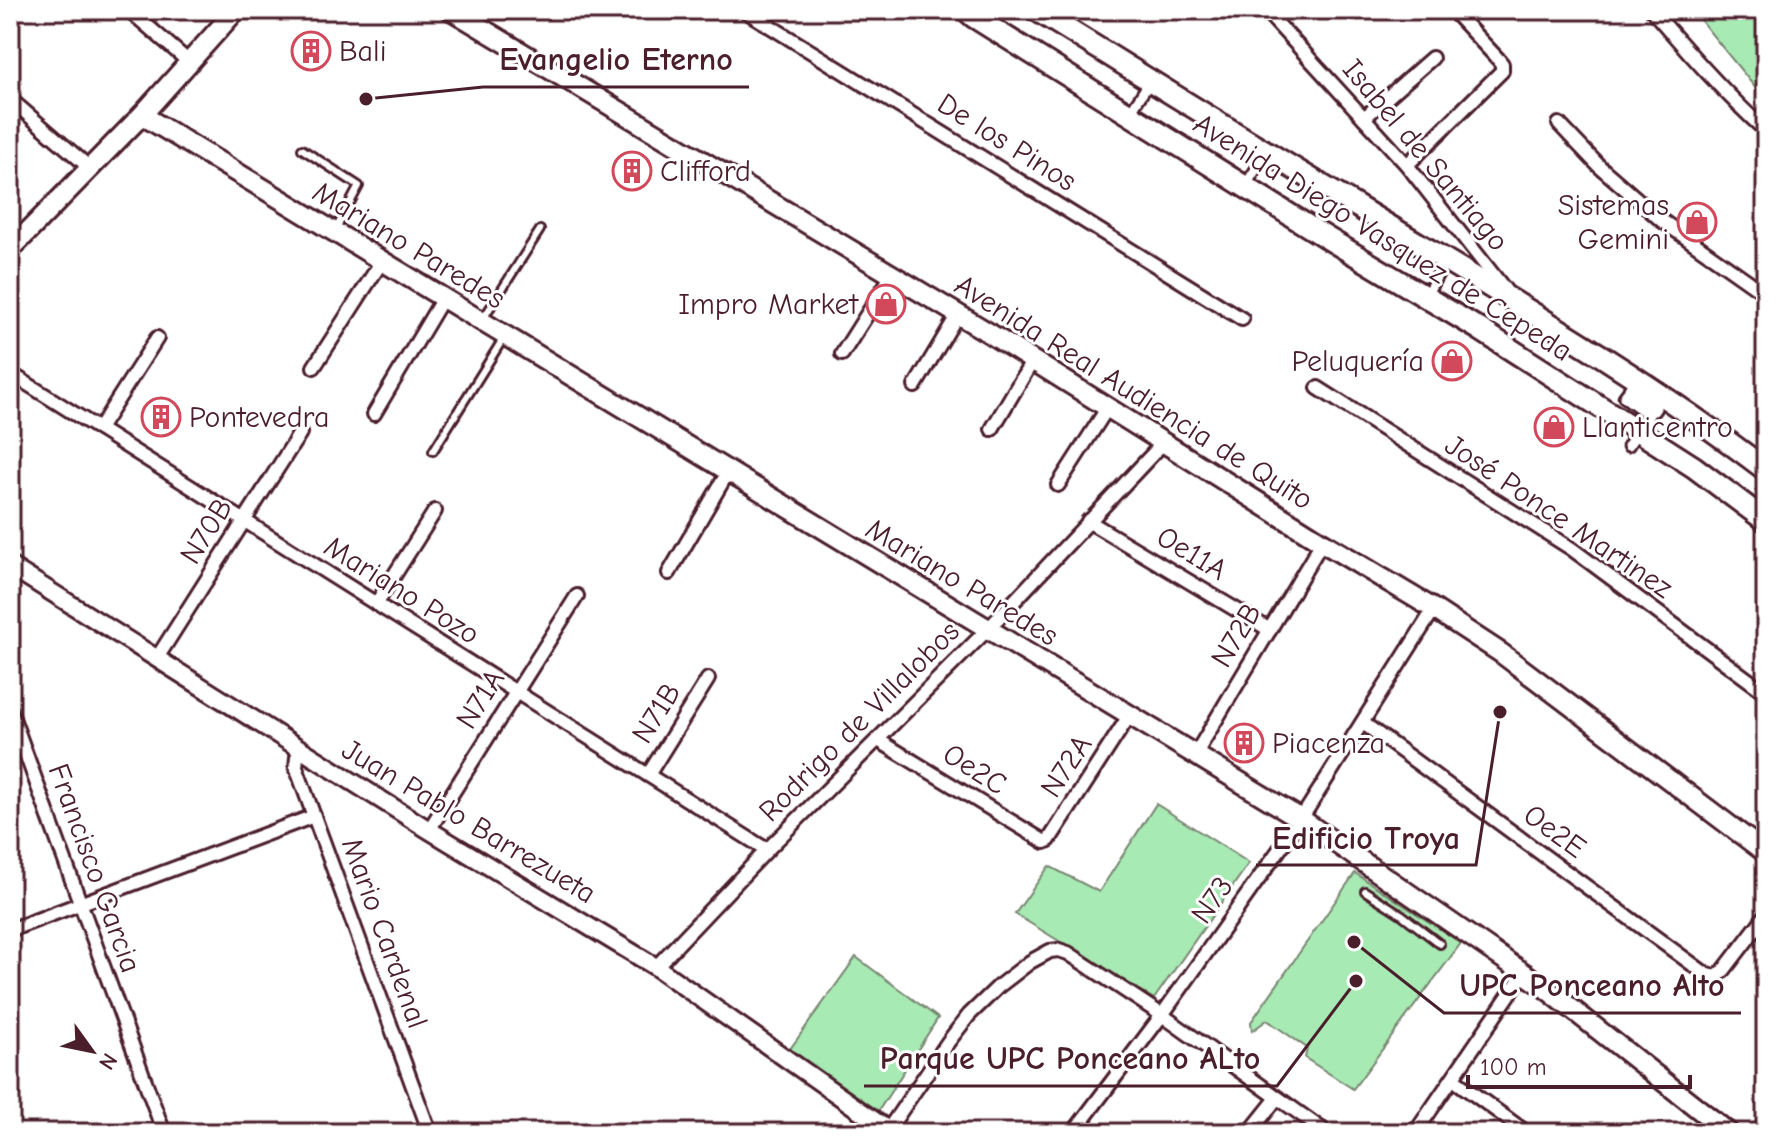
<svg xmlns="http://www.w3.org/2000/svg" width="1776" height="1143" font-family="'Comic Neue',sans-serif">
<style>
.green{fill:#a7eab4;stroke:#788470;stroke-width:2}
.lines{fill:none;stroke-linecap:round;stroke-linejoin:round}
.service-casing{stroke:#4a1f2b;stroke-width:12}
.pedestrian-casing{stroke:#4a1f2b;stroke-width:15}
.minor-casing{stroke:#4a1f2b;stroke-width:18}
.tertiary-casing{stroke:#4a1f2b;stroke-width:22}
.secondary-casing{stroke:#4a1f2b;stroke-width:24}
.primary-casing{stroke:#4a1f2b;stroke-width:26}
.service{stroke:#fff;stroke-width:6}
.pedestrian{stroke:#fff;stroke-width:9}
.minor{stroke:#fff;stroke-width:12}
.tertiary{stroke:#fff;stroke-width:16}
.secondary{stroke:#fff;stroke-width:18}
.primary{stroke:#fff;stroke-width:20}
.labels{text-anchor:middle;stroke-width:6;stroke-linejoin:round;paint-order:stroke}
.poi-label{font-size:30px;fill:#4a1f2b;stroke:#fff;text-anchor:start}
.street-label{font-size:30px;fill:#4a1f2b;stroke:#fff}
.leader{fill:none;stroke:#4a1f2b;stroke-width:3}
.callout-dot{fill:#4a1f2b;stroke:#fff;stroke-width:3}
.callout-label{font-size:32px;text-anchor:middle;font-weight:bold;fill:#4a1f2b;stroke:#fff;stroke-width:6;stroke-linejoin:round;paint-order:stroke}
</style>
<rect width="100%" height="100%" fill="#fff"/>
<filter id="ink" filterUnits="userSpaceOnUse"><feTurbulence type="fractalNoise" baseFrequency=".0125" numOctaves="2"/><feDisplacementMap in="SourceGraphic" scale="16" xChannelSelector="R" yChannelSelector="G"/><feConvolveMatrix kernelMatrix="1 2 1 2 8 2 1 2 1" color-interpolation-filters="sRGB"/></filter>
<g filter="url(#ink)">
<g class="green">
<polygon points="1692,10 1766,10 1766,101"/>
<polygon points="1156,804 1249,863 1154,999 1015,914 1049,866 1099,892"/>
<polygon points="1355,873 1461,943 1353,1089 1305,1058 1307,1048 1267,1020 1252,1031 1251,1022"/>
<polygon points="856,957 938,1018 877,1113 790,1049"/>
</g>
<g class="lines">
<g class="service-casing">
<g id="service">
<polyline points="302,149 359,186 336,229"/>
<polyline points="483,319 540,230"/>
<polyline points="433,451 503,339"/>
<polyline points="1365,891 1401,914 1440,944"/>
</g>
</g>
<g class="pedestrian-casing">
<g id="pedestrian">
<polyline points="1129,114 1151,80"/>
<polyline points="1245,186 1267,152"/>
<polyline points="1425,297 1446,260"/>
<polyline points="1628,446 1649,415 1624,397 1627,393 1654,411 1656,408 1629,389 1632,385 1638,389"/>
</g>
</g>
<g class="minor-casing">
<g id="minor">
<polyline points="129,10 189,62"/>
<polyline points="744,10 1242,319"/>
<polyline points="1265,10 1407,165 1505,290"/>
<path d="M1652 10C1688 52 1725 94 1766 131"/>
<polyline points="10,99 91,169"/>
<polyline points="1364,118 1432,58"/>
<polyline points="1559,124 1599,166 1661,220 1766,294"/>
<polyline points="1407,165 1502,71 1502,64 1498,59 1452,10"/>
<polyline points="842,354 892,275"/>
<polyline points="314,367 382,261"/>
<polyline points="10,373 767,850"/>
<polyline points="915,386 958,314"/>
<polyline points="1318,388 1572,549 1766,693"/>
<polyline points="374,414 443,298"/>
<polyline points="99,429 157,338"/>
<polyline points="992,429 1033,360"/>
<polyline points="1058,485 1108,407"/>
<polyline points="1088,521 1270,630"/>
<polyline points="669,573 728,472"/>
<polyline points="376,604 435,511"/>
<polyline points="157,658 300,433"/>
<polyline points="10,710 164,1133"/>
<polyline points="1363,723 1707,975 1717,977 1724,970 1766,915"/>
<polyline points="878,740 1045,842 1049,840 1129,716"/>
<polyline points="301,751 297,757 296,767 430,1133"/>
<polyline points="1195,755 1322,542"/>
<polyline points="648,775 708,679"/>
<polyline points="429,830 577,596"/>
<polyline points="10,930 314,816"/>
<polyline points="656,967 767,850 987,630 1164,442"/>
<polyline points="1453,1079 1527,1133"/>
<polyline points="886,1133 948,1042 969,1015 999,986 1030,962 1050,951 1059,950 1068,953 1162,1015 1327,1133"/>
<polyline points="1073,1133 1162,1015 1301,819 1434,609"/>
<polyline points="1249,1133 1277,1098"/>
<polyline points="1415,1133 1524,973"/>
<polyline points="1759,1133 1766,1123"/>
</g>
</g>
<g class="tertiary-casing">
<polyline id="tertiary" points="10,566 429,830 656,967 892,1133"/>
</g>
<g class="secondary-casing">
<g id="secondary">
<polyline points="451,10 989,333 1322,542 1434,609 1501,653 1766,853"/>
<polyline points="142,115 1301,819 1544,987 1729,1133"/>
<polyline points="10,250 142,115 236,10"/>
</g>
</g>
<g class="primary-casing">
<g id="primary">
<polyline points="966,10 974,17 1327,238 1479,329 1694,467 1766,521"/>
<path d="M1036 10C1145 77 1253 145 1363 210 1499 293 1639 373 1766 470"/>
</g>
</g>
<use href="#service" class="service"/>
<use href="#pedestrian" class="pedestrian"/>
<use href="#minor" class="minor"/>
<use href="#tertiary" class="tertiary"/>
<use href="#secondary" class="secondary"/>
<use href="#primary" class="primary"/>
</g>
</g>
<defs>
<g id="building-ring" transform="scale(2)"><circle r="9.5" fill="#fff" stroke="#d1495b" stroke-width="1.5"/><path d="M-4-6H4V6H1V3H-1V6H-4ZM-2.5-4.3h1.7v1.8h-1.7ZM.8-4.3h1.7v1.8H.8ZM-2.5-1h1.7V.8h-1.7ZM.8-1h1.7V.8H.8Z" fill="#d1495b"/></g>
<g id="shop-ring" transform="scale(2)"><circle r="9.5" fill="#fff" stroke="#d1495b" stroke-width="1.5"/><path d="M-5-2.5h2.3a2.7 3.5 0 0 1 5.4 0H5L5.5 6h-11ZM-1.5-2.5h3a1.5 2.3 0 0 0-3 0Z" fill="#d1495b"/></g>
</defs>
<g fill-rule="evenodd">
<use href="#building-ring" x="311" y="51"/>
<use href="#building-ring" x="632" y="171"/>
<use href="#shop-ring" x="1697" y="222"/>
<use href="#shop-ring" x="886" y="304"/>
<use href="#shop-ring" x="1452" y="361"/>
<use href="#building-ring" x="161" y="417"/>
<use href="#shop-ring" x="1554" y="427"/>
<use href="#building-ring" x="1244" y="743"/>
</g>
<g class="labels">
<g class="poi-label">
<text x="339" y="61">Bali</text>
<text x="660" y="181">Clifford</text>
<text x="1669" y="215" text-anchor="end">Sistemas<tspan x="1669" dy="34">Gemini</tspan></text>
<text x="858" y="314" text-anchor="end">Impro Market</text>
<text x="1424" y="371" text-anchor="end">Peluquería</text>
<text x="189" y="427">Pontevedra</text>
<text x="1582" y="437">Llanticentro</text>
<text x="1272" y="753">Piacenza</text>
</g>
<g class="street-label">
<text transform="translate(1007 142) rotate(32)" y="10">De los Pinos</text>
<text transform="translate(1426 155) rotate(50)" y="10">Isabel de Santiago</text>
<text transform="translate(1383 237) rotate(32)" y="10">Avenida Diego Vasquez de Cepeda</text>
<text transform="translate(409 245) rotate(31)" y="10">Mariano Paredes</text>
<text transform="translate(1134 392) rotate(32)" y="10">Avenida Real Audiencia de Quito</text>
<text transform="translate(1559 516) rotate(34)" y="10">José Ponce Martinez</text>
<text transform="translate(206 531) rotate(-58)" y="10">N70B</text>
<text transform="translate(1192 553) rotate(31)" y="10">Oe11A</text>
<text transform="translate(962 582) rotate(31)" y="10">Mariano Paredes</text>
<text transform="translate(402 590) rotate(32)" y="10">Mariano Pozo</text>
<text transform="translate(1236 635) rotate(-59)" y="10">N72B</text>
<text transform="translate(480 699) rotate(-58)" y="10">N71A</text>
<text transform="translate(656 713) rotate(-58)" y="10">N71B</text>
<text transform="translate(859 721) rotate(-45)" y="10">Rodrigo de Villalobos</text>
<text transform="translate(1066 766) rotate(-57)" y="10">N72A</text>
<text transform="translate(975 769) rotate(32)" y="10">Oe2C</text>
<text transform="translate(469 821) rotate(31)" y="10">Juan Pablo Barrezueta</text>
<text transform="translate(1555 831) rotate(36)" y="10">Oe2E</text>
<text transform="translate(95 868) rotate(70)" y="10">Francisco Garcia</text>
<text transform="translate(1212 900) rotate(-55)" y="10">N73</text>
<text transform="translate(385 933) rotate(70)" y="10">Mario Cardenal</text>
</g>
</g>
<path class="leader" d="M366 99L483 87H749M1500 712L1476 865H1256M1354 942L1444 1013H1741M1356 981L1277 1086H864"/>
<g class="callout-dot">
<circle cx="366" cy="99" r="8"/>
<circle cx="1500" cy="712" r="8"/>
<circle cx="1354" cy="942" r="8"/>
<circle cx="1356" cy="981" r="8"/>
</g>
<g class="callout-label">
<text x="616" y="70">Evangelio Eterno</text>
<text x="1366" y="849">Edificio Troya</text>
<text x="1592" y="996">UPC Ponceano Alto</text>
<text x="1070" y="1069">Parque UPC Ponceano ALto</text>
</g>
<rect width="1776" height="1143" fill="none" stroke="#fff" stroke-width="40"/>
<rect x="20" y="20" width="1736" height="1103" fill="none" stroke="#4a1f2b" stroke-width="3" filter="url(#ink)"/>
<g transform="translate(92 1051) rotate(123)" stroke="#ffffff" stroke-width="6" paint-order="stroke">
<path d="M0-6L14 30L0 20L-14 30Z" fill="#4a1f2b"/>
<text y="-12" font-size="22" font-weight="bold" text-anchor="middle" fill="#4a1f2b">N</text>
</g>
<path d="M1468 1075v12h222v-12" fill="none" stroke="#4a1f2b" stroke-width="4"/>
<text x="1480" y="1075" font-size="24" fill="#4a1f2b" stroke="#ffffff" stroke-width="6" paint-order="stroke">100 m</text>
</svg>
